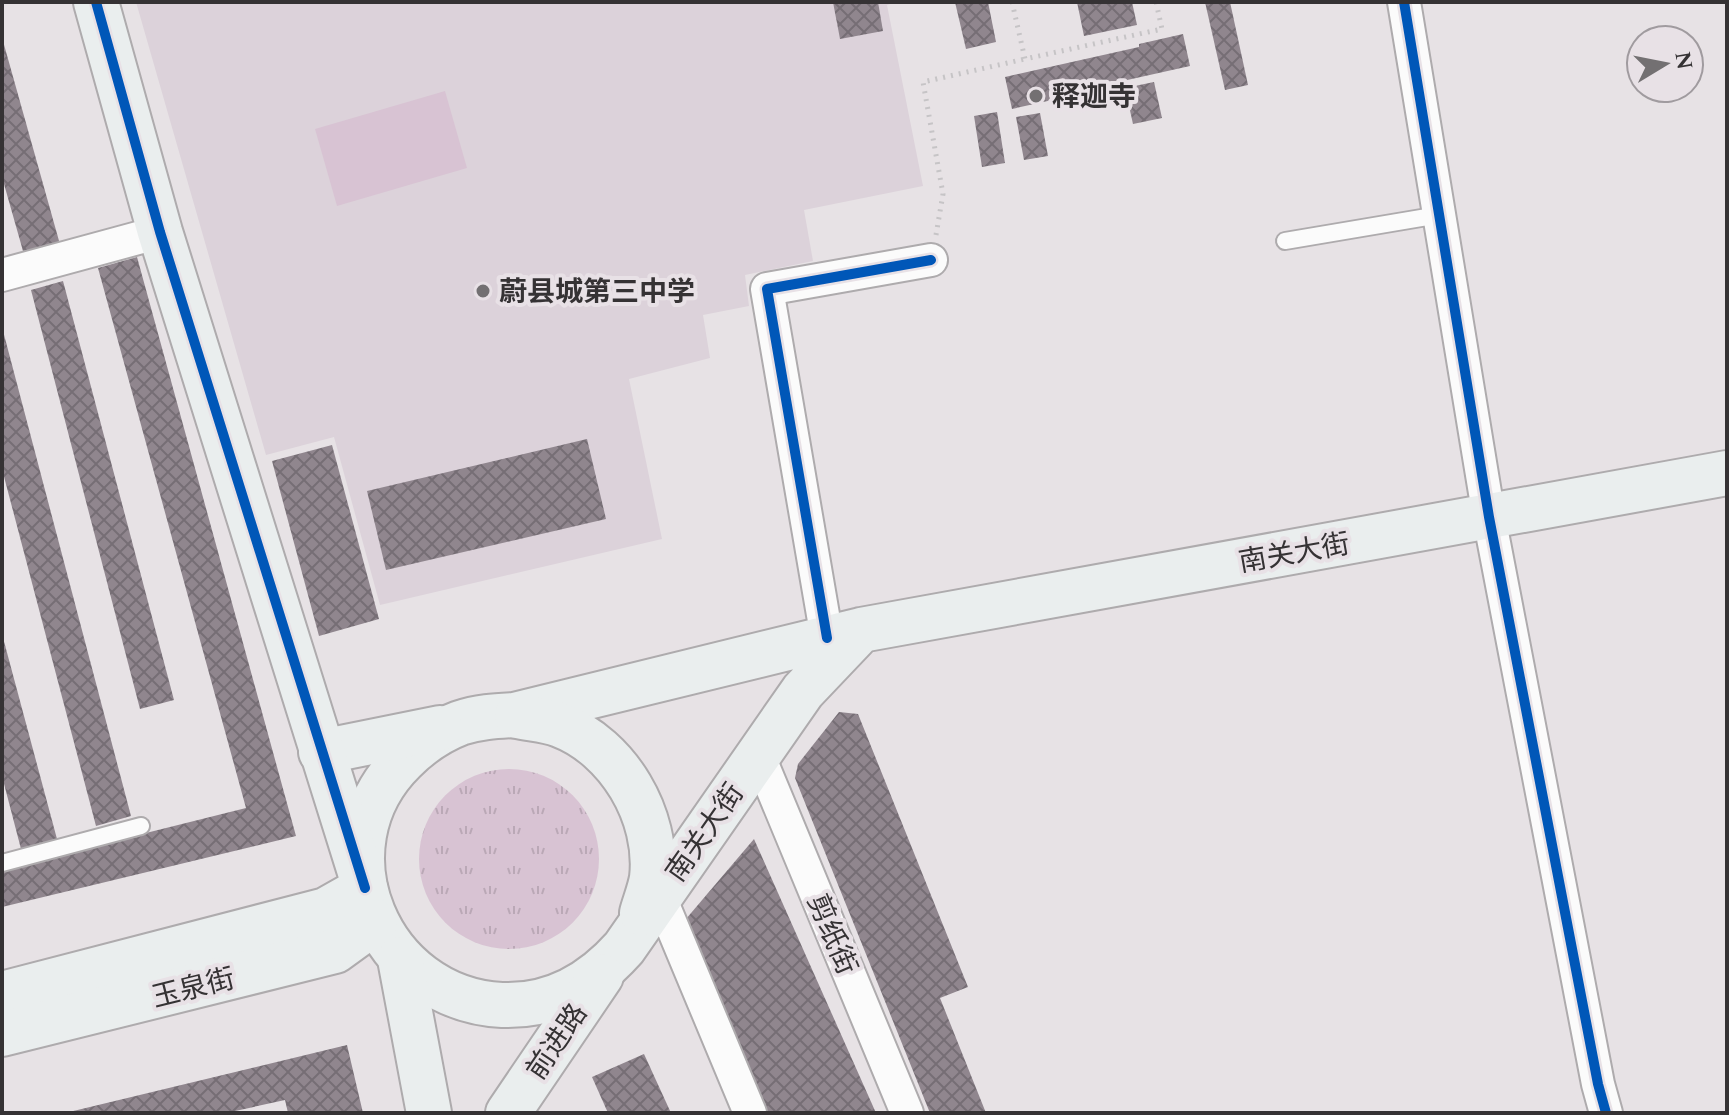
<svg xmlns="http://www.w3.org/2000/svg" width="1729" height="1115" font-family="Spectral,'Noto Sans SC',serif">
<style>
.built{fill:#dcd2da}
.grass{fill:url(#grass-tufts)}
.pitch{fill:#d8c3d3}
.building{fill:url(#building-cross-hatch)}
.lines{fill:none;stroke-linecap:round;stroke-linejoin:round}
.lane-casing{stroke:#aeabad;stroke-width:20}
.street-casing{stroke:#aeabad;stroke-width:36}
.secondary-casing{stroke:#aeabad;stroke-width:48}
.path{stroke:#c6c4c6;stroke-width:5;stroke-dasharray:2 6;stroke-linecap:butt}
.lane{stroke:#fbfbfb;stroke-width:16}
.street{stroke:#fbfbfb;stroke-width:32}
.secondary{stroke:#eaeeee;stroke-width:44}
.cycleway-casing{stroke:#e8e1e6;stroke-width:15}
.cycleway{stroke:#0057b8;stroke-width:10}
.poi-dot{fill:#737072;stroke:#e8e1e6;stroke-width:3}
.labels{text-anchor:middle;stroke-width:8;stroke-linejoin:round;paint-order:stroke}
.poi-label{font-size:28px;font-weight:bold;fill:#353234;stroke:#e8e1e6;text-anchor:start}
.street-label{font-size:28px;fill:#353234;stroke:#e8e1e6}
</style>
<defs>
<pattern id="grass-tufts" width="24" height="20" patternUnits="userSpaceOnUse" patternTransform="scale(2)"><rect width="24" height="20" fill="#d8c3d3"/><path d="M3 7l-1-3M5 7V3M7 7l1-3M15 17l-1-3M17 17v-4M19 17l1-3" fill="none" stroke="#baa8b6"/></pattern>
<pattern id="building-cross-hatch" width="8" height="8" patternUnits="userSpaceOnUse" patternTransform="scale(2)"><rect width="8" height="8" fill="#90868e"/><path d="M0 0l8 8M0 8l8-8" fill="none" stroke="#766e75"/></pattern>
</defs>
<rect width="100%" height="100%" fill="#e7e2e5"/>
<polygon class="built" points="136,2 897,2 887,5 923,186 804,210 813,261 745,275 749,306 703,315 710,358 629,379 662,539 380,605 334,437 266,455"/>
<circle class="grass" cx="509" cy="859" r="90"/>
<polygon class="pitch" points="445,91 467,168 337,206 315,129"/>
<g class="building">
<polygon points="833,2 878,2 883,31 840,39"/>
<polygon points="955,2 988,2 996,42 966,49"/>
<polygon points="1077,2 1132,2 1137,25 1084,36"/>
<polygon points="1205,2 1230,2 1248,85 1225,90"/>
<polygon points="1183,34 1190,66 1060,95 1061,98 1012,109 1005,77 1139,47 1139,44"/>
<polygon points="3,41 61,248 25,258 2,177"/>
<polygon points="1154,82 1162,118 1133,124 1125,88"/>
<polygon points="997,112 1005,163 982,167 974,116"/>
<polygon points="1040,113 1048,156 1024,160 1016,117"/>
<polygon points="137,257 296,836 2,907 2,869 246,808 98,268"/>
<polygon points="63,281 174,700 140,709 31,290"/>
<polygon points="2,327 131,816 96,826 2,469"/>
<polygon points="587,439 606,519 386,570 367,491"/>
<polygon points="332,445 379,619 319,636 272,461"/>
<polygon points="2,634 57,839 21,849 2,776"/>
<polygon points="839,712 858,714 968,987 940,998 986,1113 930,1113 795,778 798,764"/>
<polygon points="754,839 876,1113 762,1113 680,926"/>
<polygon points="347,1045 363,1113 288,1113 285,1100 226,1113 65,1113"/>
<polygon points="644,1054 671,1113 608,1113 592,1077"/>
</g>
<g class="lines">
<g class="lane-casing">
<g id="lane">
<polyline points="1285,241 1439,215"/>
<polyline points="2,863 141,826"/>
</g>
</g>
<g class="street-casing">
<g id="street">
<polyline points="1404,2 1489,517 1598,1084 1606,1113"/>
<polyline points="2,275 160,232"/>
<polyline points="827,638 767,289 931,260"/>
<polyline points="758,754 907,1113"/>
<polyline points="659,895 750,1113"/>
</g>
</g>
<g class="secondary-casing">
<g id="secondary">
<path d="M861 630 803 691 624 948C592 984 552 1007 502 1005 379 999 314 848 404 760 420 744 439 731 460 723 478 717 495 716 514 715L861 630 1727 473"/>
<path d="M517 716C531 719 547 720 560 725 618 747 659 816 652 878 650 890 645 902 642 913"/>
<polyline points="321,752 440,728"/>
<polyline points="400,959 429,1113"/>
<polyline points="2,994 326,910 365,888 160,232 96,2"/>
<polyline points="2,1034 335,951 375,922"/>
<polyline points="508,1113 601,976"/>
</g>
</g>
<g class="path">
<polyline points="1012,2 1025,59 1162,29 1156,2"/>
<polyline points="936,235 943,194 923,82 1025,59"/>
</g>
<use href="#lane" class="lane"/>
<use href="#street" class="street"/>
<use href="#secondary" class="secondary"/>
<g class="cycleway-casing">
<g id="cycleway">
<polyline points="96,2 160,232 365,888"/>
<polyline points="1404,2 1489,517 1598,1084 1606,1113"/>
<polyline points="827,638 767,289 931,260"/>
</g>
</g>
<use href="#cycleway" class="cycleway"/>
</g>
<g class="poi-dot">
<circle cx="1036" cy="96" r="8"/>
<circle cx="483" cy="291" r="8"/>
</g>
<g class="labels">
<g class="poi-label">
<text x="1052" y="106">释迦寺</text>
<text x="499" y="301">蔚县城第三中学</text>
</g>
<g class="street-label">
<text transform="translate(1294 552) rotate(-10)" y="10">南关大街</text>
<text transform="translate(704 832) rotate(-55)" y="10">南关大街</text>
<text transform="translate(833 934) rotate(67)" y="10">剪纸街</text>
<text transform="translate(193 987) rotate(-14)" y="10">玉泉街</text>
<text transform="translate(556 1041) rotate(-56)" y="10">前进路</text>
</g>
</g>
<rect width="1729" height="1115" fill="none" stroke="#353234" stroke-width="8"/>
<g transform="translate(1665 64) rotate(80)"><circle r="38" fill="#e8e1e6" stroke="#a09b9f" stroke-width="2"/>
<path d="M0-6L14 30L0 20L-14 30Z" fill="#737072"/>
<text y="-12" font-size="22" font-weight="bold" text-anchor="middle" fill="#353234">N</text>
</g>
</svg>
